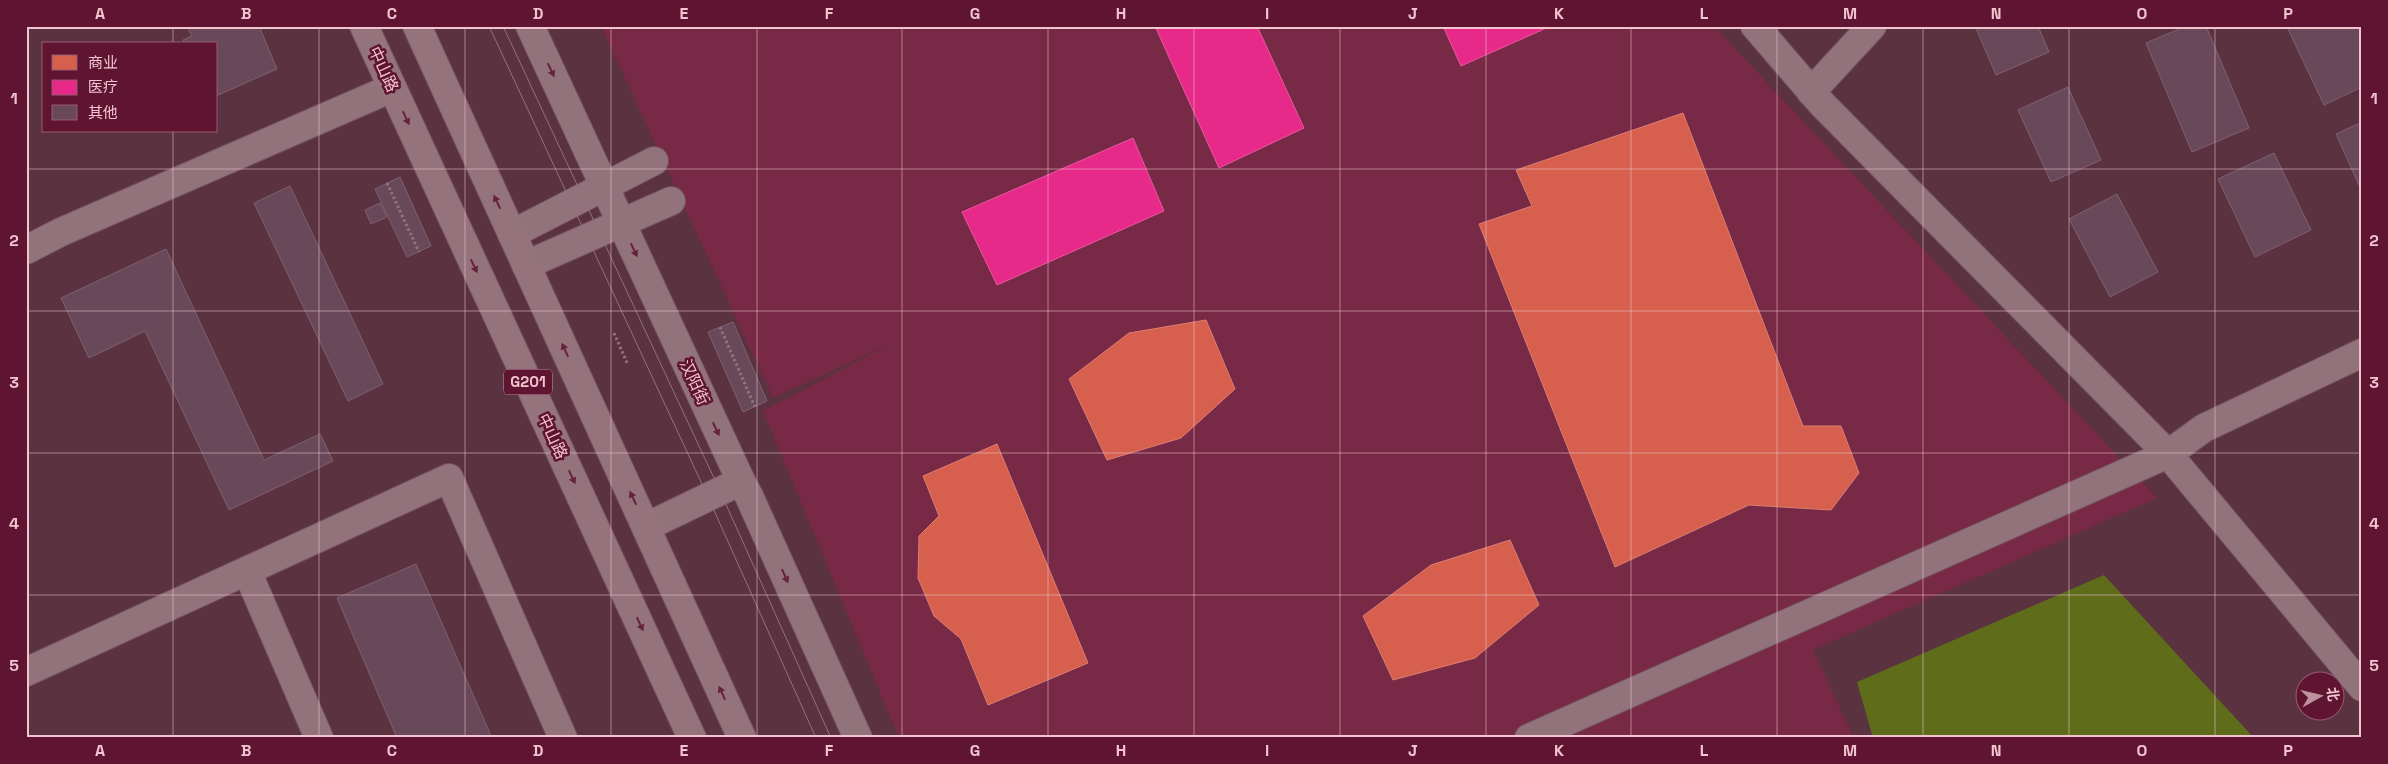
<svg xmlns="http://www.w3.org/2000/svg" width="2388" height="764" font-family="'Space Grotesk','Noto Sans SC',sans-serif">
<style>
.built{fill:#772945}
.green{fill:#5f6d1b}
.shops{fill:#d6604d;stroke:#de7e74}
.health{fill:#e7298a;stroke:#ea589f}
.building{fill:#694859;stroke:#80606f}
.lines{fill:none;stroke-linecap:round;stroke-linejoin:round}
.minor-casing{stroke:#75525e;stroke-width:30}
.highway-casing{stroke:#75525e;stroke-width:30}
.path{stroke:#90737c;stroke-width:3;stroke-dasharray:2.5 2.5;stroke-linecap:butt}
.minor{stroke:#92737c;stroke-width:28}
.highway{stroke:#95737c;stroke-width:28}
.tram{stroke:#91737d;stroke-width:1}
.oneway{fill:#67233c}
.grid{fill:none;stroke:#f2c4cf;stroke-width:1;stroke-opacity:0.55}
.labels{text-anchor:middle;stroke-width:5;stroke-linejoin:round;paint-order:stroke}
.shield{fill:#5f1531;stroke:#c690a0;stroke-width:1}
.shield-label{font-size:15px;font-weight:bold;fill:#f2c4cf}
.street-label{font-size:16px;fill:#f2c4cf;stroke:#5f1531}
.neatline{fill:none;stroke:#f2c4cf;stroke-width:2}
.grid-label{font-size:16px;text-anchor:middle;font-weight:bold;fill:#f2c4cf}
</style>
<rect width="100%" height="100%" fill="#5a3240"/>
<polygon class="built" points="601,26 1714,26 2157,498 1813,650 1854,738 899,738 763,411 890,344 773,398"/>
<polygon class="green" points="2104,575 2254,738 1873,738 1857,682"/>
<g class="shops">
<polygon points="1683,113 1803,426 1841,426 1859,473 1831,510 1749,505 1615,567 1479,224 1532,206 1516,170"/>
<polygon points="1206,320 1235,389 1181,438 1107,460 1069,379 1129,333"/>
<polygon points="997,444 1088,663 988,705 961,639 934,616 918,578 919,536 939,516 923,476"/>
<polygon points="1510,540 1539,605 1475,658 1393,680 1363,616 1431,565"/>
</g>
<g class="health">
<polygon points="1155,26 1257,26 1304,128 1219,168"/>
<polygon points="1443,26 1551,26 1461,66"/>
<polygon points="1133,138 1164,211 997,285 962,212"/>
</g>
<g class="building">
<polygon points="187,26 259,26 277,69 216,96 216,44 184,44 183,40 192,36"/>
<polygon points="1975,26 2038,26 2049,52 1996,75"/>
<polygon points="2186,26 2206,26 2249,128 2192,152 2146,43"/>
<polygon points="2289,26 2362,26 2362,87 2324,105 2287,27"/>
<polygon points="2068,87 2101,160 2051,182 2018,110"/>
<polygon points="2362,122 2362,192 2336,134"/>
<polygon points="2274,153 2311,230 2255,257 2218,179"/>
<polygon points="400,177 431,246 407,257 375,189"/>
<polygon points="290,186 383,384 348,401 254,203"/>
<polygon points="2117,194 2158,272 2110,297 2069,219"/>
<polygon points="380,203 387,217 371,224 365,210"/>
<polygon points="166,249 264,460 320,434 333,461 229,510 145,331 89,358 61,298"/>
<polygon points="733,322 767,401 743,412 708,332"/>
<polygon points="416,564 492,738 397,738 337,598"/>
</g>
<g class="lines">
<g class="minor-casing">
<g id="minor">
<polyline points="530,26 741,481 749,496 858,738"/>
<polyline points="1755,26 1822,104 2168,454 2362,687"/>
<polyline points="1811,92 1872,26"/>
<polyline points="512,234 654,161"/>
<polyline points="26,250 61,232 392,88"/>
<polyline points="526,265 671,201"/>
<polyline points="646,527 741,481"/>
<polyline points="247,571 319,738"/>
<polyline points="26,672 449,478 563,738"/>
<polyline points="1529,738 2168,454 2204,428 2362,353"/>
</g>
</g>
<g class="highway-casing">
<g id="highway">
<polyline points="364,26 692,738"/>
<polyline points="417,26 742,738"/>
</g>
</g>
<g class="path">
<polyline points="387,183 419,252"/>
<polyline points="720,327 755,407"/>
<polyline points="614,333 628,365"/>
</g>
<use href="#minor" class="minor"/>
<use href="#highway" class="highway"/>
<g class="tram">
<polyline points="489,26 708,497 816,738"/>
<polyline points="503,26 720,491 831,738"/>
</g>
</g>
<defs><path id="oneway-solid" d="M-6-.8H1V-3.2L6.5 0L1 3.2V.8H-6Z" transform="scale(1.25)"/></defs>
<g class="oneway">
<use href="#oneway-solid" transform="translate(551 70) rotate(65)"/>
<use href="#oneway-solid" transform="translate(406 118) rotate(65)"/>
<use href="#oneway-solid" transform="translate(497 202) rotate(-115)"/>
<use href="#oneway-solid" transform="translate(634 250) rotate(65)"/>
<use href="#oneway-solid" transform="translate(474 266) rotate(65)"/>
<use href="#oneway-solid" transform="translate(565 350) rotate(-115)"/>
<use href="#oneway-solid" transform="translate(716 429) rotate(65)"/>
<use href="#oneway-solid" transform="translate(572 477) rotate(65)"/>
<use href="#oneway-solid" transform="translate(633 498) rotate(-115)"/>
<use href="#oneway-solid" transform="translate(785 576) rotate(66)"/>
<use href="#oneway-solid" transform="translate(640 624) rotate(65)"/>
<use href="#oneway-solid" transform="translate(722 693) rotate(-115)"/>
</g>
<path class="grid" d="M173 26V44M319 26V738M465 26V738M611 26V738M757 26V738M902 26V738M1048 26V738M1194 26V738M1340 26V738M1486 26V738M1631 26V738M1777 26V738M1923 26V738M2069 26V738M2215 26V738M173 131V738M26 169H2362M26 311H2362M26 453H2362M26 595H2362"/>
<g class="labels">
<rect class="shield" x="504" y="369.5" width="48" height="25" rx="4"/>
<g class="shield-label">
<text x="528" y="387">G201</text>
</g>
<g class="street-label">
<text transform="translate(384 69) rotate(65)" y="6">中山路</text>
<text transform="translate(695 382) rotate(65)" y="6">汉阳街</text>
<text transform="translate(553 436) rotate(65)" y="6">中山路</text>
</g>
</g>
<rect width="2388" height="764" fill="none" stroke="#5f1531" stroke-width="55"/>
<rect x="42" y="42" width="175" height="90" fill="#5f1531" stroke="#9a5b70"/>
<rect x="52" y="55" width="25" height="15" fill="#d6604d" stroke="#9a5b70"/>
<text x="88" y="68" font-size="15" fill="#f2c4cf">商业</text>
<rect x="52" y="80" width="25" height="15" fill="#e7298a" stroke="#9a5b70"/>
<text x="88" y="92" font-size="15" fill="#f2c4cf">医疗</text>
<rect x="52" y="105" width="25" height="15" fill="#694859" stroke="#9a5b70"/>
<text x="88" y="118" font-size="15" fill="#f2c4cf">其他</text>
<g transform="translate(2320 696) rotate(82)"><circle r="24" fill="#5f1531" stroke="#9a5b70"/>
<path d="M0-4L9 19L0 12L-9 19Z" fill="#bd919d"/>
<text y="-8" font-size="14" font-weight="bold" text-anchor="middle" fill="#f2c4cf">北</text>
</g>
<rect x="28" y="28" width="2332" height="708" class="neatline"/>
<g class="grid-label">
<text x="100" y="19">A</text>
<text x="246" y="19">B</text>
<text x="392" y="19">C</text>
<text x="538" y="19">D</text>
<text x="684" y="19">E</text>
<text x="829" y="19">F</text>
<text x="975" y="19">G</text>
<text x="1121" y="19">H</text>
<text x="1267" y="19">I</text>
<text x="1413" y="19">J</text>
<text x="1559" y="19">K</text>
<text x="1704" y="19">L</text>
<text x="1850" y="19">M</text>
<text x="1996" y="19">N</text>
<text x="2142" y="19">O</text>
<text x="2288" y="19">P</text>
<text x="14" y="104">1</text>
<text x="2374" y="104">1</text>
<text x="14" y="246">2</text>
<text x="2374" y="246">2</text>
<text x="14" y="388">3</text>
<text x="2374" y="388">3</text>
<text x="14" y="529">4</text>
<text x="2374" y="529">4</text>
<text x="14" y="671">5</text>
<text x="2374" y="671">5</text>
<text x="100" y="756">A</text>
<text x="246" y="756">B</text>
<text x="392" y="756">C</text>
<text x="538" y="756">D</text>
<text x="684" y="756">E</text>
<text x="829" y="756">F</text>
<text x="975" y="756">G</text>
<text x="1121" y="756">H</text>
<text x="1267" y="756">I</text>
<text x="1413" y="756">J</text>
<text x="1559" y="756">K</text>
<text x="1704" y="756">L</text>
<text x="1850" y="756">M</text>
<text x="1996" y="756">N</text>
<text x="2142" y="756">O</text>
<text x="2288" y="756">P</text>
</g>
</svg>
